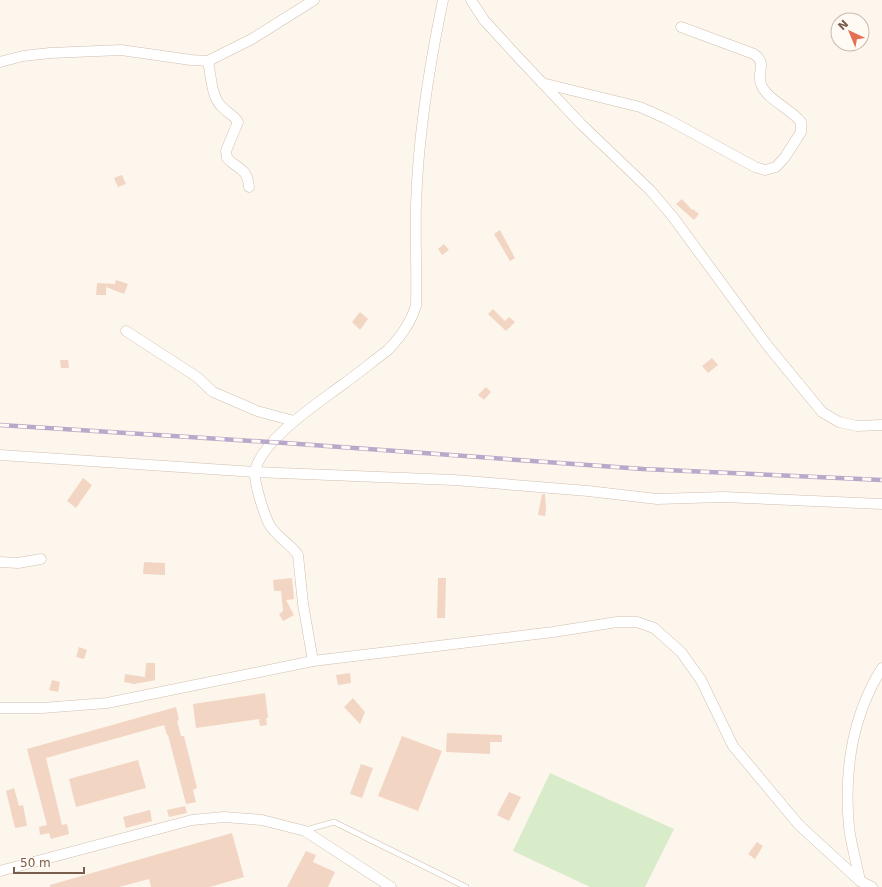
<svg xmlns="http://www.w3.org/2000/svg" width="882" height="887" font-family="'DejaVu Sans',sans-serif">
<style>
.green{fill:#d8ecc9}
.building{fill:#f3d5c3}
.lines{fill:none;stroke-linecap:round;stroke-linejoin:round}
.lane-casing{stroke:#d1beb0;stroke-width:6}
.street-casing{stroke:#d1beb0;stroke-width:11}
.lane{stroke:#fff;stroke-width:5}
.street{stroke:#fff;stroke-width:10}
.rail-casing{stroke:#b9a8c9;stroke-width:4.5}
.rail{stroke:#fffaf3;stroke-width:3;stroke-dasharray:9;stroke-linecap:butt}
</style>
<rect width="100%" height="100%" fill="#fdf6ec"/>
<polygon class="green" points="550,773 674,829 645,887 590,887 513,851"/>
<g class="building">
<polygon points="122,175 126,184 118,187 114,178"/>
<polygon points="682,199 692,210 693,209 699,214 694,220 676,204"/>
<polygon points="500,230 515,258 510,261 494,234"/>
<polygon points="444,244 449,250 442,255 438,249"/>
<polygon points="116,280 128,284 124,294 106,287 106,295 96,295 97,283 115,284"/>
<polygon points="493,309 505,321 509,317 515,322 506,331 488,314"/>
<polygon points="360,312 368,319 360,330 352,322"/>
<polygon points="712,358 718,365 708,373 702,366"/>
<polygon points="60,360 68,360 69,368 61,368"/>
<polygon points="486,387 491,392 484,400 478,395"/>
<polygon points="83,478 92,485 76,508 67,501"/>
<polygon points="542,494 545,494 546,510 545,516 538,515"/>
<polygon points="144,562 165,563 165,575 143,574"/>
<polygon points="292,578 294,599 286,600 294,615 283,621 279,614 283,611 281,591 274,591 273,580"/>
<polygon points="438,578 446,578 445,618 437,618"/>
<polygon points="79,647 87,650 84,659 76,657"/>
<polygon points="146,663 155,663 155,679 156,680 134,684 124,682 125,674 145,677"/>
<polygon points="350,673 351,683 338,685 336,675"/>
<polygon points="52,680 60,682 58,692 49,690"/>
<polygon points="265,693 268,718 266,718 267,725 260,726 259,719 196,728 193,704"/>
<polygon points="353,698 365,712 360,724 344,707"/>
<polygon points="176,707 179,720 177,721 181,736 184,736 197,788 193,790 196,802 186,804 168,735 167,735 164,725 46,758 62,825 67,824 69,834 51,839 49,833 40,835 39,827 47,825 27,749"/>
<polygon points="447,733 502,735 502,742 490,742 490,754 446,752"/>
<polygon points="402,736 442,751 418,811 378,796"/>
<polygon points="138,760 146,788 76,807 69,779"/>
<polygon points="361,764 373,768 362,798 350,794"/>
<polygon points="14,788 19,806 23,805 27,826 15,828 6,791"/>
<polygon points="509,792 521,797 509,821 497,815"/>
<polygon points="185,806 187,813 169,817 167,810"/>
<polygon points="150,810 152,821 126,828 123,817"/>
<polygon points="232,833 244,877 210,887 151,887 149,879 119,887 50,887 50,885"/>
<polygon points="757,842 763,846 755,859 748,854"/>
<polygon points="306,851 316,855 313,862 335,872 328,887 287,887"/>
</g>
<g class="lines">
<g class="lane-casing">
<polyline id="lane" points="306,830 334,822 466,887"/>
</g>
<g class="street-casing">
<g id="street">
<polyline points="471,0 484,20 516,55 581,124 650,190 673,217 767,345 822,412 839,422 857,426 882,425"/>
<path d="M208 61C211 74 211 97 222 107 227 113 234 115 238 122L226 151 227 158C239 171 247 167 249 187"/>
<polyline points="0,62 23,56 50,53 121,50 191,60 208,61 252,39 314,0"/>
<path d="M542 83 640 107 667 119 755 167 765 170 776 167 785 157 801 132V122C791 109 766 99 761 84 756 72 768 64 754 54L681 27"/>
<polyline points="126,331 197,377 213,392 257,411 294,421"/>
<polyline points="0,455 255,472 454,480 588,491 657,499 723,497 882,504"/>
<polyline points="0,562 18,563 41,559"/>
<path d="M313 661 303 604 298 555C290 543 276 537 269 524 264 514 254 483 255 472 260 441 318 403 342 385 358 374 373 361 388 350 401 336 410 324 416 306 417 272 415 239 416 205 418 136 429 67 443 0"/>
<polyline points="0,708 42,708 107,703 313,661 553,632 617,622 637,622 654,628 681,652 701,680 733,746 799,825 860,881 872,887"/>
<polyline points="0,871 192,820 224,817 262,820 305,831 391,887"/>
<path d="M860 881C857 864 851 845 849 827 844 772 852 716 882 668"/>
</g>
</g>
<use href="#lane" class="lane"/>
<use href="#street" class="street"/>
<g class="rail-casing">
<polyline id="rail" points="0,425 285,443 643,469 882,480"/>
</g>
<use href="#rail" class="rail"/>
</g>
<g transform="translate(850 32) rotate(316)"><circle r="19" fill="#fffaf3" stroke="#cabbb1"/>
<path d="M0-3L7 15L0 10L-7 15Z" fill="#e76f51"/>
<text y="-6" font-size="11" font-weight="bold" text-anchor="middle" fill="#7a5c4d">N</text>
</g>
<path d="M14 867v6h70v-6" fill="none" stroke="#7a5c4d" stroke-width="2"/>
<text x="20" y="867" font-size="12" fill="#7a5c4d" stroke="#fffaf3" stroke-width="3" paint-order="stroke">50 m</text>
</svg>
